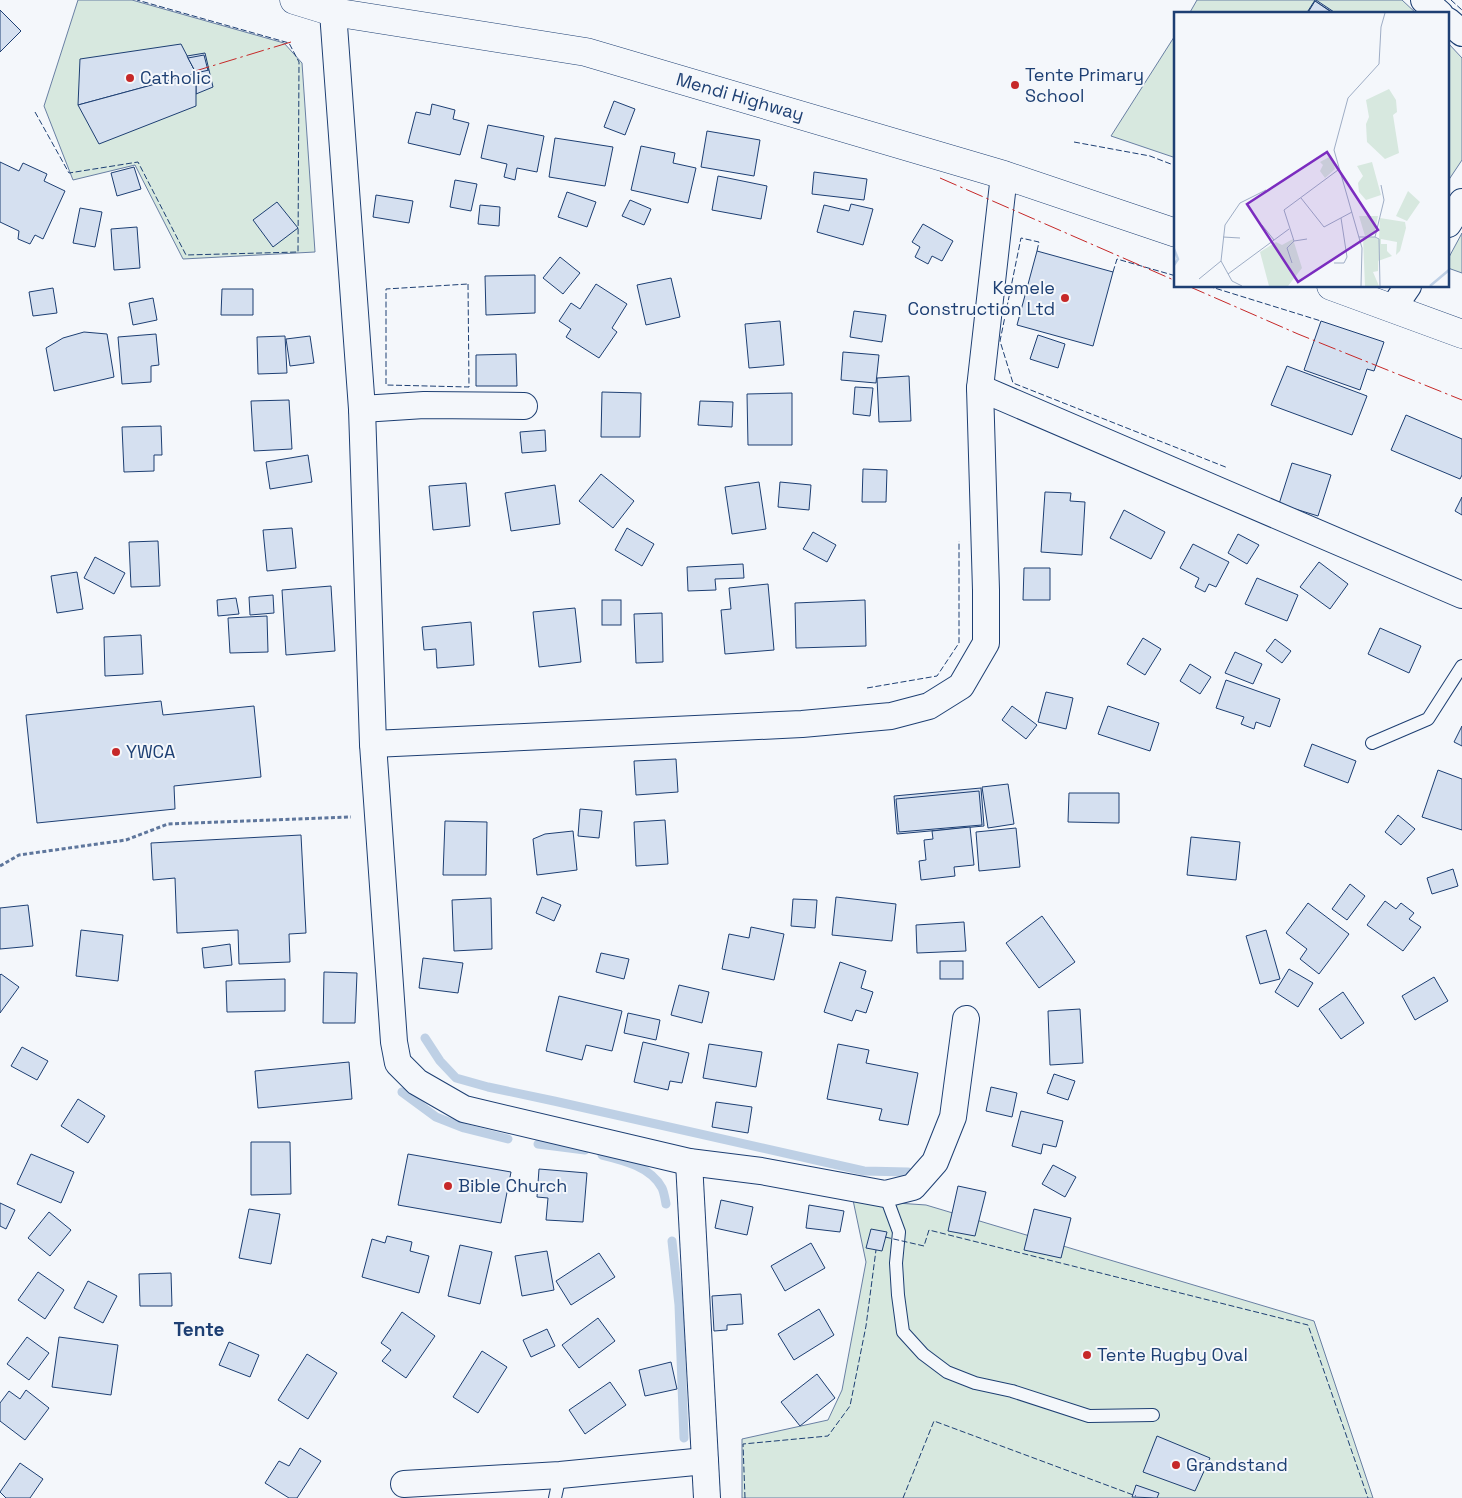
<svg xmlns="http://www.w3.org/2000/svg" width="1462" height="1498" font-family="'Space Grotesk',sans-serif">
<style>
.green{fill:#d7e8df;stroke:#687fa3}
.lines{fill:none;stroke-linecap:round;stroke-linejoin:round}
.stream{stroke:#bed0e5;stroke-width:9}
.building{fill:#d5e0f0;stroke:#1d3f73}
.lane-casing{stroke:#1d3f73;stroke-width:14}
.street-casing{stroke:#1d3f73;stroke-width:28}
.secondary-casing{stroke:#1d3f73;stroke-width:29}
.path{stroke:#5e769c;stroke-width:3;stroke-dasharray:4 2.5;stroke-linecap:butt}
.lane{stroke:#f4f7fb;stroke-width:12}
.street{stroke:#f4f7fb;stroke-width:26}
.secondary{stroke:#f4f7fb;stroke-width:28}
.fence{stroke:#1d3f73;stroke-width:1;stroke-dasharray:6 2.5;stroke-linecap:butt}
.power{stroke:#c62828;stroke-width:1;stroke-dasharray:18 4 2.5 4;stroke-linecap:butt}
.poi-dot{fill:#c62828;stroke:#f4f7fb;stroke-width:2}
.labels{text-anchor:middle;stroke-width:4;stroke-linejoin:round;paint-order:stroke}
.poi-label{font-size:18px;fill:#1d3f73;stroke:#f4f7fb;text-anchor:start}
.street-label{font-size:18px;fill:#1d3f73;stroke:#f4f7fb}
.neighbourhood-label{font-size:19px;font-weight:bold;fill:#1d3f73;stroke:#f4f7fb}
.inset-river{fill:none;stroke:#bed0e5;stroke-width:2.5}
.inset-road{fill:none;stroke:#9eadc5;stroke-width:1}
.view{fill:#7b2cbf;fill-opacity:0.15;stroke:#7b2cbf;stroke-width:2.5}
.inset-edge{fill:none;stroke:#1d3f73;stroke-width:2.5}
</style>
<rect width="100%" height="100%" fill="#f4f7fb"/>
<g class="green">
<polygon points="78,0 132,0 284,43 302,63 315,252 183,259 135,165 73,180 44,106"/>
<polygon points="1197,0 1402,0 1417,14 1189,14"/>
<polygon points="1176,34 1176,158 1111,136"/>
<polygon points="1448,43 1462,58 1462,160 1448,181"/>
<polygon points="1462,233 1462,273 1448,268 1448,259"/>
<polygon points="853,1200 926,1205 1314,1321 1373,1498 742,1498 742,1439 828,1420 842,1390 866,1262"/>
</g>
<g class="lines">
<g class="stream">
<polyline points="425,1038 440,1061 456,1078 488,1087 554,1101 864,1171 908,1172"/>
<polyline points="402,1092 436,1117 464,1128 508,1139"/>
<polyline points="538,1144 585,1150"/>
<path d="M602 1155C623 1160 651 1167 662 1188 664 1192 665 1199 666 1204"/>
<polyline points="672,1241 679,1305 684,1438"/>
</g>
</g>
<g class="building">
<polygon points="1315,0 1316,0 1337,14 1306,14"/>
<polygon points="1315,1 1335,14 1307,14"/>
<polygon points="1315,1 1334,14 1307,14"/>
<polygon points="0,10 21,31 0,52"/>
<polygon points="181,44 196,73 78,105 80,59"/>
<polygon points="205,53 209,70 196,73 187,56"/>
<polygon points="204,55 212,86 196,91 196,73 188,58"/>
<polygon points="209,70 213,87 196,94 196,73"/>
<polygon points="196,73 196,106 99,144 78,105"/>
<polygon points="614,101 635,109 625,135 604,127"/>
<polygon points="432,104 455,110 453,119 469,123 460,155 408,143 416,112 430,115"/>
<polygon points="488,125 544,136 537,172 517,168 515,180 504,177 507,164 481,158"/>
<polygon points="707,131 760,140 754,176 701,167"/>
<polygon points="555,138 613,147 605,186 549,177"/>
<polygon points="641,146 675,153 673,163 696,168 688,203 631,190"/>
<polygon points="0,162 19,171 23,163 47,174 44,181 65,191 43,239 35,235 30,244 18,239 19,231 0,222"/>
<polygon points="134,167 141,189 117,196 111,173"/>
<polygon points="814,172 867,179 864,200 812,194"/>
<polygon points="718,176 767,186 761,219 712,210"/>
<polygon points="455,180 477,184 471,211 450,207"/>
<polygon points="567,192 596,202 587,227 558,217"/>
<polygon points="376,195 413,201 409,223 373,217"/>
<polygon points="630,200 651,209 644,225 622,216"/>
<polygon points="277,202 298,228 273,247 253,220"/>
<polygon points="851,204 873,209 863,245 817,232 824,205 849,211"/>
<polygon points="480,205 500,207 499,226 478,224"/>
<polygon points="80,208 102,212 95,247 73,243"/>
<polygon points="923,224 953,241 942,261 932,256 928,264 915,257 920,247 912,242"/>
<polygon points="137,227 140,268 114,270 111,229"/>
<polygon points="1037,251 1113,272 1093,346 1017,325"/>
<polygon points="560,257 580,273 563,294 543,278"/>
<polygon points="535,275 535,313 486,315 485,276"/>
<polygon points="671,278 680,317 646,325 637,285"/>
<polygon points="596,284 627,304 612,328 617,332 599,358 566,337 571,329 559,321 571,303 580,309"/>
<polygon points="53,288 57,313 33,316 29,292"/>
<polygon points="222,289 253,289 253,315 221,315"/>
<polygon points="153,298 157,320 133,325 129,303"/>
<polygon points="854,311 886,315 882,342 850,337"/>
<polygon points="780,321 784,365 749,368 745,324"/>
<polygon points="1321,321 1384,342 1374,371 1367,369 1360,390 1304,370"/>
<polygon points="84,332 107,334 114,377 54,391 46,348 63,338"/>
<polygon points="156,334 159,365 151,366 151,382 122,384 118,337"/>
<polygon points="1038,335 1065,344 1058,368 1030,359"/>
<polygon points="285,336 287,373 258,374 257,337"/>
<polygon points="310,336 314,363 290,366 286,339"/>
<polygon points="843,352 879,355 876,383 841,380"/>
<polygon points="516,354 517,386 476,386 476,355"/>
<polygon points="1287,366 1367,396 1352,435 1271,405"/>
<polygon points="909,376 911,421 879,422 877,378"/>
<polygon points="855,387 873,388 870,416 853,414"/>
<polygon points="602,392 641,393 640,437 601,437"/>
<polygon points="792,393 792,445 748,445 747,394"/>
<polygon points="289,400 292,449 254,451 251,401"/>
<polygon points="700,401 733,402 732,427 698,425"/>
<polygon points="1406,415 1462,439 1462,475 1460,479 1391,450"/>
<polygon points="161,426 162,455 154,455 154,471 124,472 122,427"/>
<polygon points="545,430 546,451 522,453 520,432"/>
<polygon points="308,455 312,482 270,489 266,462"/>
<polygon points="1292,463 1331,475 1318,516 1279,504"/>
<polygon points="863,469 887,470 886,502 862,502"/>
<polygon points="601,474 634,501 613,528 579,501"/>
<polygon points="759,482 766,529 732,534 725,487"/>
<polygon points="780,482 811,485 809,510 778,507"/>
<polygon points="466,483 470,526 433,530 429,486"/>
<polygon points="555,485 560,524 511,531 505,493"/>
<polygon points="1045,492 1071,493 1070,501 1085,502 1082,555 1041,552"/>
<polygon points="1462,497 1462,515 1455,511"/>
<polygon points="1124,510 1165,532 1151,559 1110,538"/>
<polygon points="292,528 296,568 267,571 263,530"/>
<polygon points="627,528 654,544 642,566 615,550"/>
<polygon points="813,532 836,545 827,562 803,549"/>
<polygon points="1238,534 1259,545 1247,564 1228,553"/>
<polygon points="158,541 160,586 131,587 129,542"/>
<polygon points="1193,544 1229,562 1216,587 1209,584 1205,592 1195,587 1199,578 1180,568"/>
<polygon points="95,557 125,573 114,594 84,578"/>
<polygon points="1319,562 1348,584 1330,609 1300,587"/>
<polygon points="743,564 744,578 715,579 716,590 688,591 687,567"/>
<polygon points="1024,568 1050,568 1050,600 1023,600"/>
<polygon points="77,572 83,609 57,613 51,576"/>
<polygon points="1257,578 1298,595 1287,621 1245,604"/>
<polygon points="768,584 774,650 725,654 721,610 731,609 729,588"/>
<polygon points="331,586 335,651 286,655 282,590"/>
<polygon points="273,595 274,613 250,615 249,597"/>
<polygon points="236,598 239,614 218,616 217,600"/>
<rect x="602" y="600" width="19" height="25"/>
<polygon points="865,600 866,646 796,648 795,603"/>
<polygon points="575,608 581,662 539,667 533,612"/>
<polygon points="662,613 663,662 636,663 634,614"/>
<polygon points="267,616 268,652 230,653 228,618"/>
<polygon points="471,622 474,665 437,668 436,649 424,650 422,627"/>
<polygon points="1380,628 1421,646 1409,673 1368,654"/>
<polygon points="141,635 143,674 105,676 104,637"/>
<polygon points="1143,638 1161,649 1145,675 1127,664"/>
<polygon points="1275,639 1291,651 1282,663 1266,651"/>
<polygon points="1235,652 1262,664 1253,684 1225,673"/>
<polygon points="1190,664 1211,677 1200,694 1180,681"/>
<polygon points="1226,680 1280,699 1270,727 1256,722 1254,729 1241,724 1244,717 1216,708"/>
<polygon points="1046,692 1073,698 1066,729 1038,722"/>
<polygon points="161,701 163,715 254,706 261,777 174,786 175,809 37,823 26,715"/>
<polygon points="1012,706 1037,725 1026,739 1002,720"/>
<polygon points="1108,706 1159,723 1150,751 1098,734"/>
<polygon points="1462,726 1462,746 1454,742"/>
<polygon points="1312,744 1356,761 1348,783 1304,766"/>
<polygon points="676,759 678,792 636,795 634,761"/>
<polygon points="1438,770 1462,779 1462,830 1422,817"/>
<polygon points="1008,784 1014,824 988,828 982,787"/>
<polygon points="981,788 984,826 897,834 894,796"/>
<polygon points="979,791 982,825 899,832 896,799"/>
<polygon points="1069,793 1119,793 1119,823 1068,822"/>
<polygon points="580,809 602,811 599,838 578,836"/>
<polygon points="1398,815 1415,829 1401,845 1385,832"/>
<polygon points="665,820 668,864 636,866 634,822"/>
<polygon points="445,821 487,822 486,875 443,875"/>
<polygon points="970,827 974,865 954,867 955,876 921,880 919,861 926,860 924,840 933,839 932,831"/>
<polygon points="1016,828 1020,867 979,871 976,832"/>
<polygon points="573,831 577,870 537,875 533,839 545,834"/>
<polygon points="301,835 306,933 289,934 290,962 239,964 238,930 177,933 175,878 153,880 151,843"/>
<polygon points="1191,837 1240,842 1236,880 1187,875"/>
<polygon points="1453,869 1458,886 1432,894 1427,878"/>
<polygon points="1350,884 1365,896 1347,920 1332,909"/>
<polygon points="542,897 561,905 554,921 536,913"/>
<polygon points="836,897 896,904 892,941 832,935"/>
<polygon points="491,898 492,949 454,951 452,900"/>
<polygon points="793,899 817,900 815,928 791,926"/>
<polygon points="1385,901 1396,909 1401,903 1414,913 1409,919 1421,927 1403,951 1367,925"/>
<polygon points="1308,903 1349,934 1319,974 1300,959 1307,949 1286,933"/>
<polygon points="28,905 33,946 0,949 0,908"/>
<polygon points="1042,916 1075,962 1039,988 1006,943"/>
<polygon points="964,922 966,951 917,953 916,925"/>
<polygon points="751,927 784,934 774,980 722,969 729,934 749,938"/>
<polygon points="81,930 123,935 118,981 76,976"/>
<polygon points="1266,930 1280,979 1260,984 1246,936"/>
<polygon points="230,944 232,965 204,968 202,948"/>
<polygon points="601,953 629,959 624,979 596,972"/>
<polygon points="423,958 463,963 458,993 419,988"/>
<rect x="940" y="961" width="23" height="18"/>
<polygon points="840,962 866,971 861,988 873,992 866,1013 856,1010 852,1021 824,1012"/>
<polygon points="1289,969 1313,983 1298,1007 1275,992"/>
<polygon points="324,972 357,973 355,1023 323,1023"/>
<polygon points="1,974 19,987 0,1013 0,975"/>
<polygon points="1434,977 1448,1001 1415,1020 1402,996"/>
<polygon points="285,979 285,1011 227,1012 226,981"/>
<polygon points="679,985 709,992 702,1023 671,1015"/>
<polygon points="1343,992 1364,1023 1341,1039 1319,1009"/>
<polygon points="559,996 622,1011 612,1051 586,1045 582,1060 546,1051"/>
<polygon points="1080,1009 1083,1063 1050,1065 1048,1011"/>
<polygon points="628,1013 660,1020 656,1040 624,1033"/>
<polygon points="643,1042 689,1053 682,1083 670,1081 668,1090 634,1082"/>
<polygon points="709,1044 762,1052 756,1087 703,1078"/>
<polygon points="838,1044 869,1050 866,1063 918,1073 908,1125 879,1120 882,1109 827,1099"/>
<polygon points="22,1047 48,1061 37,1080 11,1066"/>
<polygon points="349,1062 352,1099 258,1108 255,1071"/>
<polygon points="1054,1074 1075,1081 1068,1100 1047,1093"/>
<polygon points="991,1087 1017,1093 1012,1117 986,1111"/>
<polygon points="78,1099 105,1116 88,1143 61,1126"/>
<polygon points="716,1102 752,1107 748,1133 712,1127"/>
<polygon points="1021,1111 1063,1121 1056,1147 1043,1144 1041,1154 1012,1146"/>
<polygon points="251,1142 290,1142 291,1194 251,1195"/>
<polygon points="31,1154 74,1172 61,1203 17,1184"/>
<polygon points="408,1154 511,1172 501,1223 398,1205"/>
<polygon points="1053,1165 1076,1177 1065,1197 1042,1184"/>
<polygon points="539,1169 587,1173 583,1222 546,1220 548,1198 537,1197"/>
<polygon points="958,1186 986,1192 975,1236 948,1231"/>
<polygon points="721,1200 753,1207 747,1235 715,1228"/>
<polygon points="0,1203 15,1210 6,1229 0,1226"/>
<polygon points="809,1205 844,1211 840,1232 806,1228"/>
<polygon points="249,1209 280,1214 271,1264 239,1258"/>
<polygon points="1034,1209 1071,1218 1061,1258 1024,1250"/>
<polygon points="49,1212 71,1230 50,1256 28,1238"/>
<polygon points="871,1229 887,1232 882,1251 866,1248"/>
<polygon points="387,1236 412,1242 410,1251 429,1256 419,1293 362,1277 372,1239 385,1243"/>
<polygon points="811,1243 825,1268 785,1291 771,1266"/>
<polygon points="460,1245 492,1252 480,1304 448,1296"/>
<polygon points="547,1251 554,1290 522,1296 515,1256"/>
<polygon points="599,1253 615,1277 571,1305 556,1281"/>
<polygon points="38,1272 64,1290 45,1319 18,1300"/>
<polygon points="171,1273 172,1306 140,1306 139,1274"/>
<polygon points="88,1281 117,1296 103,1323 74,1308"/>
<polygon points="741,1294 743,1324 727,1325 727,1330 714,1331 712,1296"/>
<polygon points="819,1309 834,1335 794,1360 778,1334"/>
<polygon points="402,1312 435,1336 406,1378 382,1361 391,1350 381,1343"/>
<polygon points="598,1318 615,1341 579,1368 562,1345"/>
<polygon points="547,1329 555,1346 531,1357 523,1340"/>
<polygon points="27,1337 49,1353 29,1380 7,1364"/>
<polygon points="59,1337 118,1345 111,1395 52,1387"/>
<polygon points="229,1342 259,1355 250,1377 219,1365"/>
<polygon points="482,1351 507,1367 478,1413 453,1397"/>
<polygon points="307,1354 337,1373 308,1419 278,1400"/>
<polygon points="671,1362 677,1389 645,1396 639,1370"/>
<polygon points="817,1374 835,1398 800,1426 781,1402"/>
<polygon points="610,1382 626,1405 585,1434 569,1410"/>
<polygon points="26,1390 49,1408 25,1440 0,1421 0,1403 9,1391 20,1399"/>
<polygon points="1157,1436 1210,1458 1195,1491 1143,1472"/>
<polygon points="300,1448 321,1461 297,1498 289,1498 265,1483 279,1461 289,1466"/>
<polygon points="20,1463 43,1479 30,1498 6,1498 0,1492"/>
<polygon points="1136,1485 1159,1493 1157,1498 1132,1497"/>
</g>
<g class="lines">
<g class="lane-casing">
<g id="lane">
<polyline points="1372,743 1428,719 1462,666"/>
<polyline points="885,1194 899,1232 896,1263 898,1295 903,1332 923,1354 947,1372 975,1383 1012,1391 1089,1416 1153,1415"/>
<polyline points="555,1498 560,1475"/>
</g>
</g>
<g class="street-casing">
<g id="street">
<polyline points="1424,0 1440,14"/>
<polyline points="333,12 362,409 373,744 394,1042 398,1063 417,1082 464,1109 689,1162 761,1171 885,1194 913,1187 935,1162 953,1117 966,1019"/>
<polyline points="1448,21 1462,33"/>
<polyline points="1448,224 1462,202"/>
<polyline points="1393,308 1408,286"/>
<polyline points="980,388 1462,595"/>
<polyline points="362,409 424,405 524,406"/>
<polyline points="373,744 802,724 891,716 929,706 961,686 986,643 986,590 980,388 1004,175"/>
<polyline points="689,1162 707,1498"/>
<polyline points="404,1484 560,1475 705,1461"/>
</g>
</g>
<g class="secondary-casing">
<g id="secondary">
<polyline points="294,0 333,12 586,52 1004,175 1176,233"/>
<polyline points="1331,286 1462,334"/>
</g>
</g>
<polyline class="path" points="0,866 19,855 126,840 168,824 351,817"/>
<use href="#lane" class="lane"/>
<use href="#street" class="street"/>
<use href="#secondary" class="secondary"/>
<g class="fence">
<polyline points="1451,0 1462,10"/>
<polyline points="35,112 69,173 138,162 186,255 298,252 299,62 289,43 137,0"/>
<polyline points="1074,142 1150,156 1176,166"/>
<polyline points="1037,251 1039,242 1021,238 1000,341 1013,383 1228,468"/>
<polyline points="1113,272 1117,259 1176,276"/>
<polygon points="468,284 469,387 386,385 386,289"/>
<polyline points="1208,286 1321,321"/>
<polyline points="867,688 937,676 959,643 959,541"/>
<polyline points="885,1237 924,1246 929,1230 1308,1325 1368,1498"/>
<polyline points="745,1498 743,1444 828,1436 850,1406 866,1326 876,1250"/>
<polyline points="903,1498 934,1421 1136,1496"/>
</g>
<g class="power">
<polyline points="192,72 291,42"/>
<polyline points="940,178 1176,281"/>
<polyline points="1188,286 1298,334 1462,400"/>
</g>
</g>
<g class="poi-dot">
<circle cx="130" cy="78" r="5"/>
<circle cx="1015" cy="85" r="5"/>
<circle cx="1065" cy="298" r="5"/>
<circle cx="116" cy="752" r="5"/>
<circle cx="448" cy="1186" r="5"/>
<circle cx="1087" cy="1355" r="5"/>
<circle cx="1176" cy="1465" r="5"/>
</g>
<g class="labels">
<g class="poi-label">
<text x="1025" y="81">Tente Primary<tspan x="1025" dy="21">School</tspan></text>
<text x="140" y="84">Catholic</text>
<text x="1055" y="294" text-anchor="end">Kemele<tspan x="1055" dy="21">Construction Ltd</tspan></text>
<text x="126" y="758">YWCA</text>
<text x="458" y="1192">Bible Church</text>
<text x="1097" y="1361">Tente Rugby Oval</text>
<text x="1186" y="1471">Grandstand</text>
</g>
<g class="street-label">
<text transform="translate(740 97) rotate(16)" y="6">Mendi Highway</text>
</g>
<g class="neighbourhood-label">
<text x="199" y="1336">Tente</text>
</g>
</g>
<g transform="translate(1174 12)">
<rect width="275" height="275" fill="#f4f7fb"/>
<path d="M215 77 222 88 223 100 219 103 225 141 211 147 193 130 192 112 195 105 192 88ZM157 144 161 157 151 166 146 159 149 153 146 150ZM198 150 207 183 192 188 185 180 184 171 189 164 183 154ZM234 179 246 190 233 209 222 204ZM185 204H204L200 223 191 224ZM206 206 231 210 232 216 226 239 222 243 223 230 207 227V232H213V239L218 244 204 249ZM200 225 205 228 204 259 199 260 205 274H191L189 226ZM119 227 128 256 114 274H95L86 240 102 230 108 233Z" fill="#d7e8df"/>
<path class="inset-river" d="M0 237 4 247 0 253M256 274 275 258"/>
<path class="inset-road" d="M127 186 150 215 178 200M88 213 100 228M49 225 66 226M185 225H201L210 188 207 173M201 225 205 227 206 274M133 227 120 229 110 198 164 158M118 251 113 236 120 229M160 251H170L173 245 167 206M54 262 115 217M25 267 47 249M68 274 58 269 47 249 51 213 66 191 92 178M187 274 188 236 160 138 174 86 205 52 207 15 211 1"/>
<path class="view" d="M153 140 204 218 124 270 73 192Z"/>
<rect width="275" height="275" class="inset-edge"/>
</g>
</svg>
